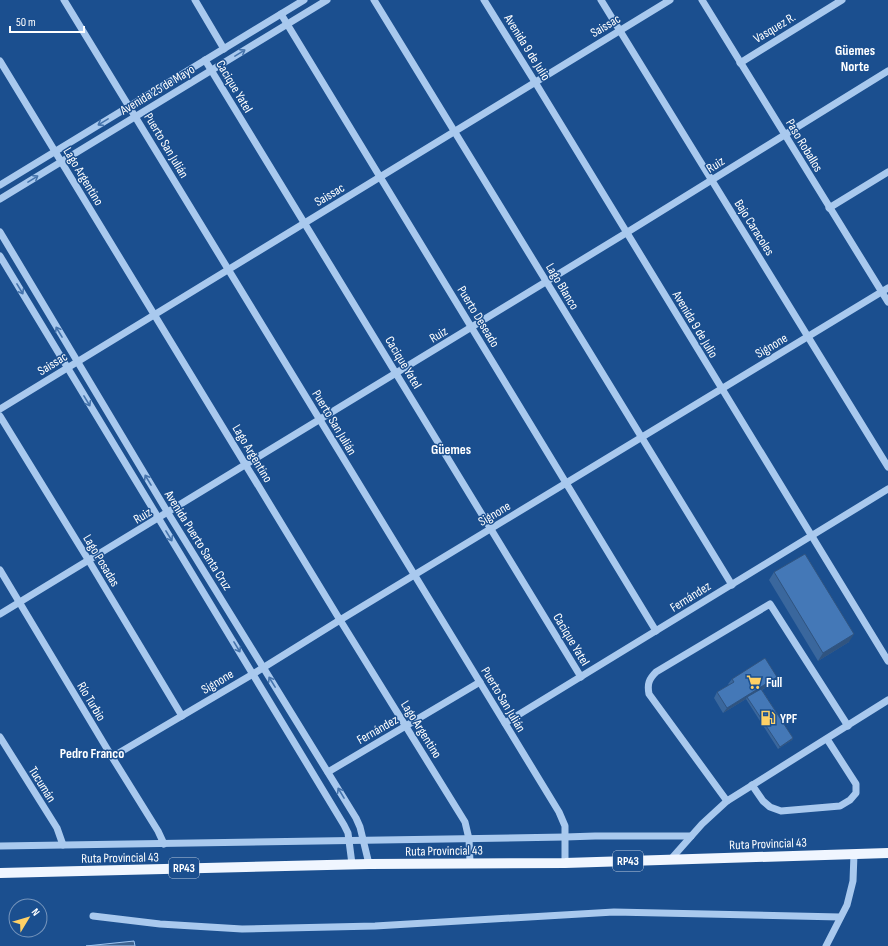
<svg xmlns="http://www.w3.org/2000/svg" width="888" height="946" font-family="'Sofia Sans Condensed',sans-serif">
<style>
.water{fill:url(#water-ripples);stroke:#9cc4f0}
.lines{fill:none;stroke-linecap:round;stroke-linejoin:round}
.minor{stroke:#a9c9ee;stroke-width:7}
.major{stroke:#f0f6ff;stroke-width:10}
.wall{fill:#3a679d}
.shaded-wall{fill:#305480}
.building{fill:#4478b7;stroke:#305480}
.oneway{stroke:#4674ac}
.labels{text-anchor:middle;stroke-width:3;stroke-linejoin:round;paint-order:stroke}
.shield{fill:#1b4f8f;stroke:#bbcadd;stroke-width:1}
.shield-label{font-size:12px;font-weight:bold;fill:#fff}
.street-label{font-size:13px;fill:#fff;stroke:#1b4f8f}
.poi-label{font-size:13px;font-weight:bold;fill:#fff;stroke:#1b4f8f;text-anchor:start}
.neighbourhood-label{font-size:14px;font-weight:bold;fill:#fff;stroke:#1b4f8f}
</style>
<defs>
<pattern id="water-ripples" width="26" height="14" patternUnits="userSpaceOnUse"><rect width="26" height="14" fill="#3c6290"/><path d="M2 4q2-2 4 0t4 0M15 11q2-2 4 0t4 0" fill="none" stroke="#597aa1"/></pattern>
</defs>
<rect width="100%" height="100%" fill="#1b4f8f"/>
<polygon class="water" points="134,941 135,946 86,946"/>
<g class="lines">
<g class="minor">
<polyline points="64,0 559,812 565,826 565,863"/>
<polyline points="195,0 224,49"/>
<polyline points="374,0 732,585"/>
<polyline points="484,0 535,82 888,661"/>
<polyline points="601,0 888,467"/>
<polyline points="702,0 888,302"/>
<polyline points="281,14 656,631"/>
<polyline points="205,60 581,677"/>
<polyline points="0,61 340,620 465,822 469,839 470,862"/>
<polyline points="740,63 842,0"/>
<polyline points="0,185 304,0"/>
<polyline points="0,199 327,0"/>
<polyline points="829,208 888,172"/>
<polyline points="0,232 168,513 356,818 360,827 369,864"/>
<polyline points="0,256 344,825 348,833 352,864"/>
<polyline points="0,409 670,0"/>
<polyline points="0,416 89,561 182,716"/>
<polyline points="0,570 112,757 158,831 164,844"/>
<polyline points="0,614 626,233 888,71"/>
<polyline points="505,723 888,489"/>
<polyline points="0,737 57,828 63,845"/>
<polyline points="112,757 253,674 340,620 888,288"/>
<polyline points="328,772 480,682"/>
<polyline points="752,785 763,801 770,807 781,811 840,806 850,800 856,793 856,784 827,739"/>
<path d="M727 801 649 694C647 684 649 679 656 672L770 604 848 726"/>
<polyline points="0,846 565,837 595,836 691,836"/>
<polyline points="671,859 702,824 727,801 888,700"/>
<polyline points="93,916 160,924 242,929 375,926 614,912 840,917"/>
<polyline points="826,946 847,905 853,881 854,854"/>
</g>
<polyline class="major" points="0,873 369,864 565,863 888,853"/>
</g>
<g class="wall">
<polygon points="774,572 849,642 818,661 769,580"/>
<polygon points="732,679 773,683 762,690 793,738 792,740 778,749 746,699 723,713 714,698 717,692 729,685 728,684"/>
</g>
<g class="shaded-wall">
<polygon points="854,634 849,642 818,661 823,653"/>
<polygon points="777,677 773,683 748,698 747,697 746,699 723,713 727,708"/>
<polygon points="793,738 792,740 778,749 780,747"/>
</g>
<g class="building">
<polygon points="805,554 854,634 823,653 774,572"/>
<polygon points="765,658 777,677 727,708 717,692 734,682 732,679"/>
<polygon points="761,689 793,738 780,747 747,697"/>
</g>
<defs><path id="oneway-shaft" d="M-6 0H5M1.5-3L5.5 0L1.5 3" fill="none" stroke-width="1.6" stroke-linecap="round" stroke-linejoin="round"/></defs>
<g class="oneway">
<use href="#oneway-shaft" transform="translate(240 53) rotate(-31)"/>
<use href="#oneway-shaft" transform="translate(103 122) rotate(149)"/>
<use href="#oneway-shaft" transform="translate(33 179) rotate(-32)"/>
<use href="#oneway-shaft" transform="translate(20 289) rotate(59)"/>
<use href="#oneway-shaft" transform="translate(59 332) rotate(-121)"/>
<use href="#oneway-shaft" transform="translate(87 401) rotate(59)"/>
<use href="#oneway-shaft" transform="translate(148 480) rotate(-121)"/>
<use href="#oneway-shaft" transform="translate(169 536) rotate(59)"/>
<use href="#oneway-shaft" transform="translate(237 647) rotate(59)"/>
<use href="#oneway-shaft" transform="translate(272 682) rotate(-122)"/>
<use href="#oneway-shaft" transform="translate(341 793) rotate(-121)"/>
</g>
<defs>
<g id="supermarket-bare" transform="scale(1.2)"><path d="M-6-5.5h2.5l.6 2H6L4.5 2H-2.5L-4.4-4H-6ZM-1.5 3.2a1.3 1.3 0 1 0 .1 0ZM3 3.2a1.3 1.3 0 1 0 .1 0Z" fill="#ffd166" stroke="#1b4f8f" stroke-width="2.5" paint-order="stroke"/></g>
<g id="fuel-bare" transform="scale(1.2)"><path d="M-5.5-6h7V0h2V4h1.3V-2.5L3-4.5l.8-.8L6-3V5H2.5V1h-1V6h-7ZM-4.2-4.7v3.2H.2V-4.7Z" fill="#ffd166" stroke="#1b4f8f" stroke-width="2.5" paint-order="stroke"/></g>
</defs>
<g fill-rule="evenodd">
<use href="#supermarket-bare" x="754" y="682"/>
<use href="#fuel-bare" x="768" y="718"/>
</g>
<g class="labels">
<g class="shield">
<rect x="613" y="851" width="30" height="20" rx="3"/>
<rect x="169" y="858" width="30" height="20" rx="3"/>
</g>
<g class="shield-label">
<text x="628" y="865">RP43</text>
<text x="184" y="872">RP43</text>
</g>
<g class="street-label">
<text transform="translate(605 25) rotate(-31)" y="5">Saissac</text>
<text transform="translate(774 27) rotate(-31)" y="5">Vasquez R.</text>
<text transform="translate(528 47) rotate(58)" y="5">Avenida 9 de Julio</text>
<text transform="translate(235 86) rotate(59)" y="5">Cacique Yatel</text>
<text transform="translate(157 89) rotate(-31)" y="5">Avenida 25 de Mayo</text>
<text transform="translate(167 145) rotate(59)" y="5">Puerto San Julián</text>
<text transform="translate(805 145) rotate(59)" y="5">Paso Roballos</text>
<text transform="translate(715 164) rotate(-32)" y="5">Ruiz</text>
<text transform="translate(84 176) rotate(59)" y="5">Lago Argentino</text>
<text transform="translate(329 194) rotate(-31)" y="5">Saissac</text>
<text transform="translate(755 227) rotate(58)" y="5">Bajo Caracoles</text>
<text transform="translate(563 286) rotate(59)" y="5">Lago Blanco</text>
<text transform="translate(479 316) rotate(59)" y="5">Puerto Deseado</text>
<text transform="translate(696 324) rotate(59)" y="5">Avenida 9 de Julio</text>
<text transform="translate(438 334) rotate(-31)" y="5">Ruiz</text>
<text transform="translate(771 345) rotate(-31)" y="5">Signone</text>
<text transform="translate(404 362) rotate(59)" y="5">Cacique Yatel</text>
<text transform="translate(52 363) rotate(-32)" y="5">Saissac</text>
<text transform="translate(335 422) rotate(59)" y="5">Puerto San Julián</text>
<text transform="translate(253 453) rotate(59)" y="5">Lago Argentino</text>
<text transform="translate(494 513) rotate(-31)" y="5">Signone</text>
<text transform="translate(142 515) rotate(-31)" y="5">Ruiz</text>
<text transform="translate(199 540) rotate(58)" y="5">Avenida Puerto Santa Cruz</text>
<text transform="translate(102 560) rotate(59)" y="5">Lago Posadas</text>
<text transform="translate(690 596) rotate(-32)" y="5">Fernández</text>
<text transform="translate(572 639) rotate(59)" y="5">Cacique Yatel</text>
<text transform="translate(217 681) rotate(-31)" y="5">Signone</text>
<text transform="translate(504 699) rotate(59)" y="5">Puerto San Julián</text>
<text transform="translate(92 701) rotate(59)" y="5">Río Turbio</text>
<text transform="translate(377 729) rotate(-30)" y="5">Fernández</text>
<text transform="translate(422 729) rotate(58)" y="5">Lago Argentino</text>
<text transform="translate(43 784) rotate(58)" y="5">Tucumán</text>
<text transform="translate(768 843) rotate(-2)" y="5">Ruta Provincial 43</text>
<text transform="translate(444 850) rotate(-1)" y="5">Ruta Provincial 43</text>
<text transform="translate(120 857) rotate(-1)" y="5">Ruta Provincial 43</text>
</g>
<g class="poi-label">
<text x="766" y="687">Full</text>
<text x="780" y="723">YPF</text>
</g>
<g class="neighbourhood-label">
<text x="855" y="55">Güemes<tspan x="855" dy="16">Norte</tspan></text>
<text x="451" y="454">Güemes</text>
<text x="92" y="758">Pedro Franco</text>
</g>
</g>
<g transform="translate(28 918) rotate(52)"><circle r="19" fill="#1b4f8f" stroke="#7695bc"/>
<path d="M0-3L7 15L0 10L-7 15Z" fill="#ffd166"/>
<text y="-6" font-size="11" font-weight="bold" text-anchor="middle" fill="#ffffff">N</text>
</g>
<path d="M10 26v6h74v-6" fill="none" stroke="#ffffff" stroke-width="2"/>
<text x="16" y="26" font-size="12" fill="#ffffff" stroke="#1b4f8f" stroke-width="3" paint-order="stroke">50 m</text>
</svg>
